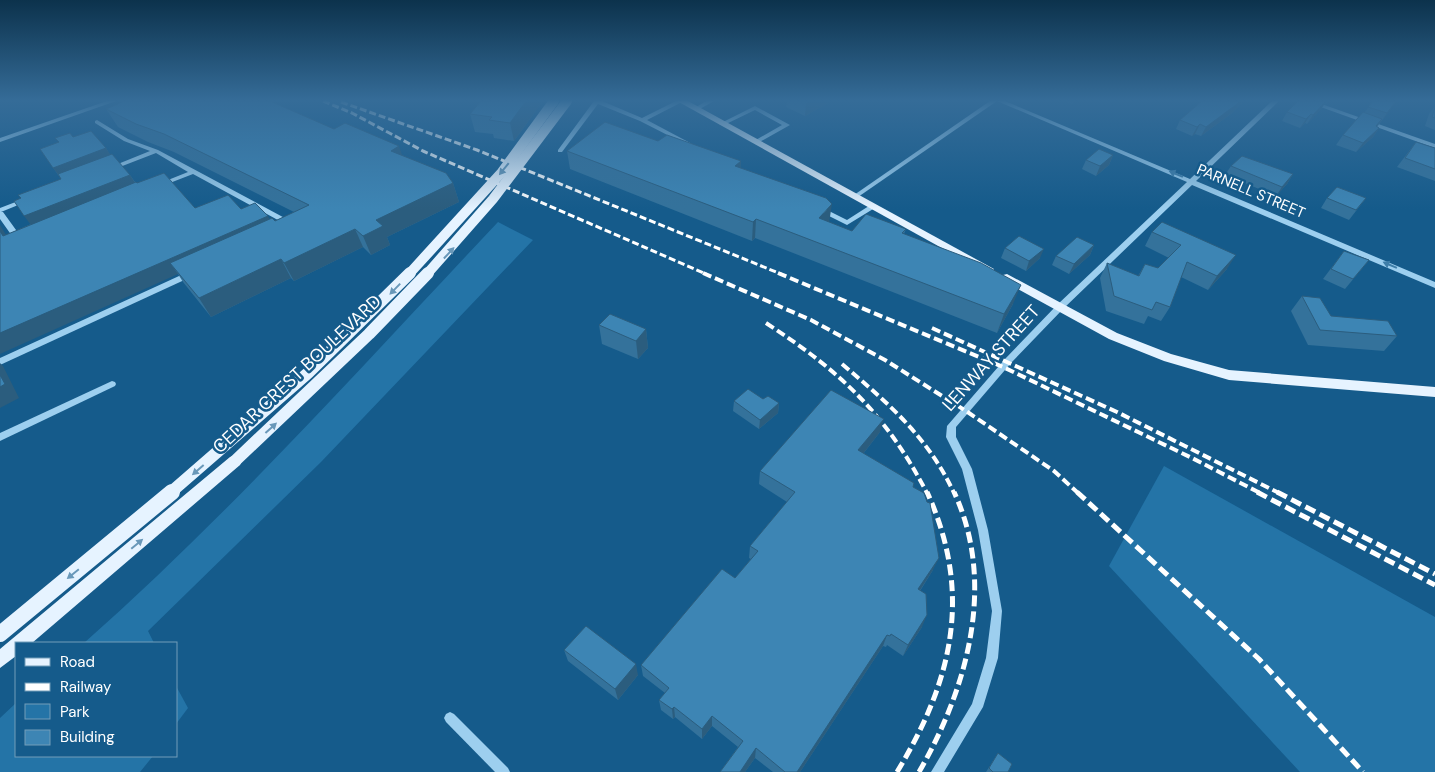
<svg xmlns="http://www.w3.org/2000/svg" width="1435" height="772" font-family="'DM Sans',sans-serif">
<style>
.green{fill:#2474a7}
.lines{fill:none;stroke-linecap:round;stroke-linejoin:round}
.minor{fill:#9dcfef;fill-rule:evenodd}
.major{fill:#e6f3ff;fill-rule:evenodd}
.rail-far2{stroke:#fff;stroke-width:3;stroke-dasharray:7 3;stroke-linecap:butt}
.rail-far1{stroke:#fff;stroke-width:4;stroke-dasharray:9 4;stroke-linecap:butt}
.rail{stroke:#fff;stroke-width:5;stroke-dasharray:11 5;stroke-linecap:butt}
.major-bridge-far2{stroke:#e6f3ff;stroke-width:10}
.major-bridge-far1{stroke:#e6f3ff;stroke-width:12}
.major-bridge{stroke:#e6f3ff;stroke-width:16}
.wall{fill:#34729b}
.shaded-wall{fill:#2b5d7e}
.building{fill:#3d85b4;stroke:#2b5d7e}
.oneway{fill:#6998b9}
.oneway2{fill:#3e7ea9}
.labels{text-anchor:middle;stroke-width:5;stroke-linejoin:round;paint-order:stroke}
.far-street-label{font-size:15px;fill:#fff;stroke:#155b8b}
.street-label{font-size:18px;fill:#fff;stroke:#155b8b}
</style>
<rect width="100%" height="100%" fill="#155b8b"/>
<g class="green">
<path d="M498 222 533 240 321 462 148 631 154 643H84C231 513 363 365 498 222Z"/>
<polygon points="1164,466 1435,617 1435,772 1300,772 1109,566"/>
<polygon points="176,686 188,708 176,724"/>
<polygon points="16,703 16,756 153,756 140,772 0,772 0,718"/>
</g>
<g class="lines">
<g class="minor">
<polygon points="107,101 116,101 0,142 0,138"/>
<polygon points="594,101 602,101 642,118 676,101 684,101 647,120 694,145 693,146 689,146 640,121 598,104 562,152 558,152 558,150"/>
<polygon points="706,101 714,101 698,110 693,109"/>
<polygon points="990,101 997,101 858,197 854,197 854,195"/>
<polygon points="997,101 1005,101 1190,179 1272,101 1279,101 1196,181 1435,282 1435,288 1192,185 1063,309 1011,363 956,427 956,437 972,469 988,530 1002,611 998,658 983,707 944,772 931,772 972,704 986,658 992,611 978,530 962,469 946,437 947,426 1005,359 1057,305 1187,182"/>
<polygon points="1304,101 1313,101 1435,144 1435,148"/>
<polygon points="755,106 790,125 756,144 753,142 754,141 782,125 755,110 724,125 719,124"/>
<polygon points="97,120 128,139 158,150 294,223 293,225 287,225 193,174 162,186 158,186 158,184 188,172 156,153 112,170 108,170 108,168 150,151 124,141 95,123 95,121"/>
<polygon points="26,198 28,199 28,201 1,212 3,212 24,241 20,243 17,243 0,219 0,208"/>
<polygon points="872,204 874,204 878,206 847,225 817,210 821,208 823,208 847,220"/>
<polygon points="190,271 194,274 193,276 0,365 0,358"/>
<polygon points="112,381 115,382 116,384 115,386 0,441 0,433"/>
<polygon points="450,712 454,714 508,768 510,772 495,772 446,722 444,718 446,714"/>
</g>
<g class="major">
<polygon points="677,101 688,101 994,269 993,272 985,272"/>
<polygon points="1007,274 1117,333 1171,354 1229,370 1435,387 1435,397 1229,380 1164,361 1109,339 1003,281 1001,278 1003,275"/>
<polygon points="235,455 240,457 242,461 240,465 32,643 16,643 16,656 0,668 0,649 230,457"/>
</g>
<g class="rail-far2">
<polyline points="323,101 352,113 423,151 706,274"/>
<polyline points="341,102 477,150 781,274"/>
</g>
<g class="rail-far1">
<polyline points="703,273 811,320 885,360 966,411 1054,471 1078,493"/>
<polyline points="778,273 1003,367 1192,458 1260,493"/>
<path d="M766 323C840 371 886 414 927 493"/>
<polyline points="932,328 1117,412 1279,493"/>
<path d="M842 364C888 403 928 437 954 493"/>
</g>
<g class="rail">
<polyline points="1077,492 1259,659 1363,772"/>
<polyline points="1257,492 1435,585"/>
<polyline points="1277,492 1435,574"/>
<path d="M897 772C953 680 973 593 927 492"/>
<path d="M919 772C967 689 997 584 954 492"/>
</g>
<g class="major-bridge-far2">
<polyline points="409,274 502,172 554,101"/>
<polyline points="427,274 493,199 567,101"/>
</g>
<g class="major-bridge-far1">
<polyline points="235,461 369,334 428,273"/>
<polyline points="170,493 308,373 410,273"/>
</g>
<polyline class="major-bridge" points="0,634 172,492"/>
</g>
<g class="wall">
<polygon points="119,101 270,101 334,129 402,155 453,183 459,202 387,237 390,245 371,255 363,247 294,281 291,278 211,317 183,282 178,274 6,235 31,224 21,198 61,179 40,149 73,137 106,148 110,155 130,175 135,182 195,208 241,209 275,221 294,212 174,152 148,142 118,127 106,109 120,103"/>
<polygon points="543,101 514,141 494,138 493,134 475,132 470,114"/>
<polygon points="787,101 828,101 828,103 805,116 786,107"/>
<polygon points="1065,101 1076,101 1072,104"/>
<polygon points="1202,101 1244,101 1232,113 1201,136 1195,134 1192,136 1176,129 1180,120"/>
<polygon points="1298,101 1329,101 1326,104 1325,103 1321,109 1307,124 1305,123 1300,128 1282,121 1287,112"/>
<polygon points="1373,101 1397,101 1377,127 1379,128 1373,137 1356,152 1336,145 1343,135 1364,113"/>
<polygon points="1435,106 1435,130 1425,126 1429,114"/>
<polygon points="658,141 741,161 740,168 829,222 852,231 906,229 904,234 1013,304 997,333 755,238 752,241 570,169 567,151"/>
<polygon points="1416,142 1435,148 1435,181 1397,167"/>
<polygon points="1113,155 1109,165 1096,176 1082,169 1086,160"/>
<polygon points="1231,166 1293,174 1287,184 1276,196 1225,175"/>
<polygon points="1327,198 1366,198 1349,220 1321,208"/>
<polygon points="1162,222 1227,269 1208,290 1181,277 1170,307 1161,321 1148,316 1144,324 1106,311 1100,278 1107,263 1138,276 1145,264 1158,268 1169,258 1145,246 1152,232"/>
<polygon points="1094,245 1090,255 1069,274 1052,265 1056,256"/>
<polygon points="1005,248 1040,258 1026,271 1001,258"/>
<polygon points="1344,251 1369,260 1345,289 1323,279"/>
<polygon points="1302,296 1331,316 1397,336 1384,351 1308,345 1291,311"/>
<polygon points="599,325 646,329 648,348 638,359 602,344"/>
<polygon points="763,399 779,403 778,413 759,429 733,411 734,401"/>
<polygon points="880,432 863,454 913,487 933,570 920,591 922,627 903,656 887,645 886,647 883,646 800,772 773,772 755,758 745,772 720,772 738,747 712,726 702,739 675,717 673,719 661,710 659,700 665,693 643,676 641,665 735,578 751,559 749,558 750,546 787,502 759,484 760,471"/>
<polygon points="564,650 638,675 618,700 568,661"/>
<polygon points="998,753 1008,772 986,772"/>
</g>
<g class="shaded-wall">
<polygon points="526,101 543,101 514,141 510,123"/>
<polygon points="809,101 828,101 828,103 805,116 806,103"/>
<polygon points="1240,101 1244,101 1232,113 1201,136 1206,127"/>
<polygon points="1326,101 1321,109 1307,124 1313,115"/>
<polygon points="1396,101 1397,101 1380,123 1387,113"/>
<polygon points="1311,114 1305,123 1300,128 1306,119"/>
<polygon points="1200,124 1195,134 1192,136 1197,127"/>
<polygon points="1379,128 1373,137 1356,152 1363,143"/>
<polygon points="399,146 405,164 391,151"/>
<polygon points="106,148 115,162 64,182 53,168"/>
<polygon points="1113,155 1109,165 1096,176 1100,166"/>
<polygon points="741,161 740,179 735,166"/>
<polygon points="1293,174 1287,184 1276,196 1282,187"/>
<polygon points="130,175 139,189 35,230 24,216"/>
<polygon points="453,183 459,202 387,237 390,245 371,255 363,236 376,220"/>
<polygon points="832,204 829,223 819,218"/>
<polygon points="268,216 275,230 170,263 178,274 0,354 0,333"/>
<polygon points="756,219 755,238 752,241 753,222"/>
<polygon points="0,225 15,250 3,236 0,231"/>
<polygon points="355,229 363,247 294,281 284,263"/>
<polygon points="1094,245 1090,255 1069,274 1074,264"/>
<polygon points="1044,249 1040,258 1026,271 1029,261"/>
<polygon points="1236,255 1227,269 1208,290 1217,276"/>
<polygon points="281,259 291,278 211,317 199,298"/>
<polygon points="1021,285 1013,304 997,333 1004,314"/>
<polygon points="646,329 648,348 638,359 636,341"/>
<polygon points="0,363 3,366 19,398 0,408"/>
<polygon points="779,403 778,413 759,429 760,420"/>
<polygon points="884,419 880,432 855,464 858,450"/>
<polygon points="939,558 933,570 913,601 918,589"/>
<polygon points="927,615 922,627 903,656 908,645"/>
<polygon points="887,635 883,646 800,772 797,772"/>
<polygon points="636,664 638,675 618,700 615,689"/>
<polygon points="674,707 675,717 673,719 672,709"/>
<polygon points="712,716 712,726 702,739 702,729"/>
<polygon points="756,748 755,758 745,772 740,772"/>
</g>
<g class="building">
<polygon points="121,101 270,101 334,129 345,123 399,146 391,151 446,173 453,183 376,220 383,226 363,236 355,229 284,263 281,259 199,298 170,263 272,218 275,221 309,205 164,134 136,124 106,109 122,102"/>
<polygon points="481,101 526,101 510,123 489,120 492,117 470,114"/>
<polygon points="1202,101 1240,101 1237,104 1206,127 1200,124 1197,127 1180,120"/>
<polygon points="1298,101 1326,101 1313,115 1311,114 1306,119 1287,112"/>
<polygon points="1373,101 1396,101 1387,113 1368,107"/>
<polygon points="1435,107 1435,118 1432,117"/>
<polygon points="1363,112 1382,119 1376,126 1379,128 1363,143 1343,135"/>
<polygon points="605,122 658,141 667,135 741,161 735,166 826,198 832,204 819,218 852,231 866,214 906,229 902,233 981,263 1021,285 1004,314 756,219 753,222 567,151"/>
<polygon points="91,131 106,148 53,168 40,149 59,142 55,138 70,133 73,137"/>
<polygon points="1416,142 1435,148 1435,169 1405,158"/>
<polygon points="1099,149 1113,155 1100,166 1086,160"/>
<polygon points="112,154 130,175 24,216 14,201 21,198 18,195 61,179 58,174"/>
<polygon points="1242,156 1293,174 1282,187 1231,166"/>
<polygon points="164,173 195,208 228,195 241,209 255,203 268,216 0,333 0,231 3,236 136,182 137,183"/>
<polygon points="1337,187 1366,198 1356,210 1327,198"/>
<polygon points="1162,222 1236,255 1217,276 1187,262 1170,307 1156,302 1152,310 1114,296 1107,263 1139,276 1145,264 1158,268 1181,245 1152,232"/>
<polygon points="1019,236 1044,249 1029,261 1005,248"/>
<polygon points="1077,237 1094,245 1074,264 1056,256"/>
<polygon points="1344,251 1369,260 1353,279 1331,269"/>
<polygon points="1302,296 1320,298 1331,316 1388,321 1397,336 1320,330"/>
<polygon points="610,314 646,329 636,341 599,325"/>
<polygon points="0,375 5,384 0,387"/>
<polygon points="748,389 763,399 768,396 779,403 760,420 734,401"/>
<polygon points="831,390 884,419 858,450 914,483 913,487 924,493 927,502 930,503 939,558 918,589 926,594 927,615 908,645 891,634 890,636 887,635 797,772 785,772 756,748 740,772 720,772 743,741 712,716 702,729 674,707 672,709 659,700 669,688 641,665 722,569 735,578 758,551 750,546 795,492 760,471"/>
<polygon points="586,626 636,664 615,689 564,650"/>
<polygon points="998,753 1012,764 1008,772 993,772 989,768"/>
</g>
<defs><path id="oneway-solid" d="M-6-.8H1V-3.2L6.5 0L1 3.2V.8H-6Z" transform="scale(1.25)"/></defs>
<g class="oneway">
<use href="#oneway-solid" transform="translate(504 169) rotate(129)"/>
<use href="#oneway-solid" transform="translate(449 253) rotate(-47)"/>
<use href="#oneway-solid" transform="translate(395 289) rotate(134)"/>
<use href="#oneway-solid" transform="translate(271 428) rotate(-42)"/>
<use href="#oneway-solid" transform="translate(198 470) rotate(139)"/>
<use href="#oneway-solid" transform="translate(137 544) rotate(-40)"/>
<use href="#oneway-solid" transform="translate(73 574) rotate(141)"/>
</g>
<g class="oneway2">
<use href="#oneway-solid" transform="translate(1176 174) rotate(-157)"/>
<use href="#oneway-solid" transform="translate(1390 265) rotate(-157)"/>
</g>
<linearGradient id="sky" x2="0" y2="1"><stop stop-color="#0c324c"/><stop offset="0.48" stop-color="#356c98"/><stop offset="1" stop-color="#356c98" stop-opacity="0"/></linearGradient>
<rect width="1435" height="209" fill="url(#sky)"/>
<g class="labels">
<g class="far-street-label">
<text transform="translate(1251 191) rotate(23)" y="5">PARNELL STREET</text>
</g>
<g class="street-label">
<text transform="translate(991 358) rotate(-48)" y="6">LENWAY STREET</text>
<text transform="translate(297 374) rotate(-43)" y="6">CEDAR CREST BOULEVARD</text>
</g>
</g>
<rect x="15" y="642" width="162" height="115" fill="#155b8b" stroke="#739db9"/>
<rect x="25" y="658" width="25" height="8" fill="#e6f3ff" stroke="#739db9"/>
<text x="60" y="667" font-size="15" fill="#ffffff">Road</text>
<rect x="25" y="683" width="25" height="8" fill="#ffffff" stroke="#739db9"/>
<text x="60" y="692" font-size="15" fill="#ffffff">Railway</text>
<rect x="25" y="704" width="25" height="15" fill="#2474a7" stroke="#739db9"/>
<text x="60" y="717" font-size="15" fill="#ffffff">Park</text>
<rect x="25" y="730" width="25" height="15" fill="#3d85b4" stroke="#739db9"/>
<text x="60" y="742" font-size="15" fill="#ffffff">Building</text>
</svg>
